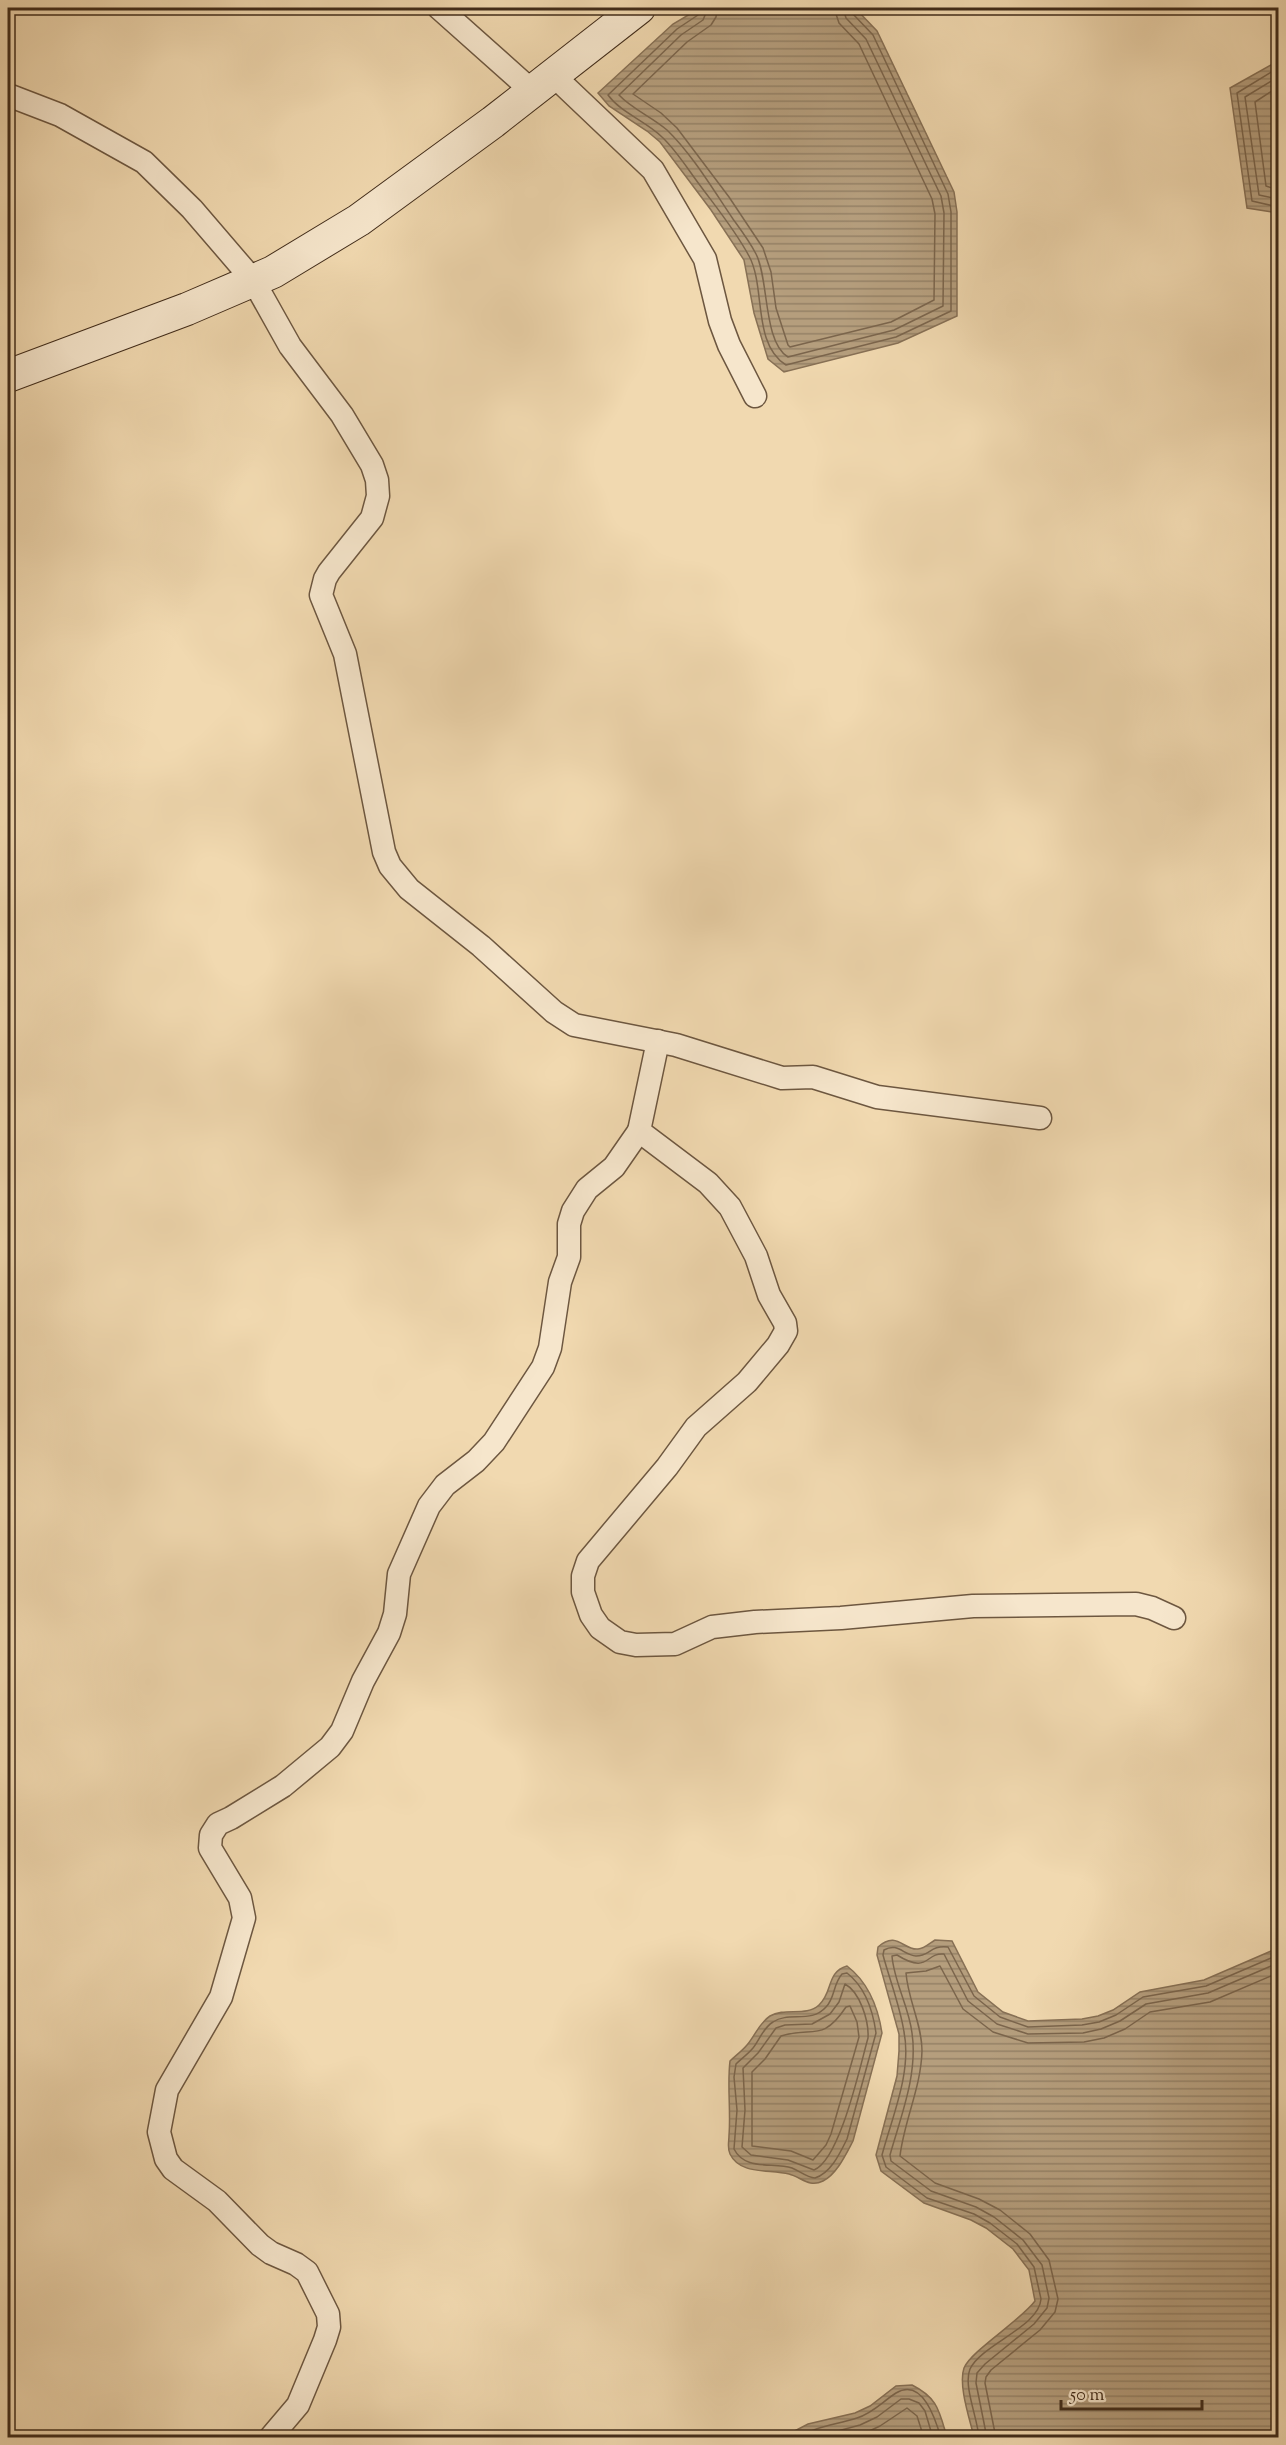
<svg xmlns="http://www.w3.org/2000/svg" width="1286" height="2445" font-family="'Sorts Mill Goudy',serif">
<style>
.water{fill:url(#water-rules);stroke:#877055;stroke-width:1.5}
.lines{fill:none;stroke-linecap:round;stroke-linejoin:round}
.shore{stroke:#7b654c;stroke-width:1.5}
.street-casing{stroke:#6d5740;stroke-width:25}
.secondary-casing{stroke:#412c1a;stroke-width:34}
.street{stroke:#f6e6cc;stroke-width:22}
.secondary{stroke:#f6e6cc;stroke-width:32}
</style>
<defs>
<pattern id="water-rules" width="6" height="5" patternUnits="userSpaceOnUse" patternTransform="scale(1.5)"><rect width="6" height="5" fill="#b59e7d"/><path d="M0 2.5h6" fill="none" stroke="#958166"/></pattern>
</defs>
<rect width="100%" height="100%" fill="#f1d9b0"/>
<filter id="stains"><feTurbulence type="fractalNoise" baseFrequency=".00333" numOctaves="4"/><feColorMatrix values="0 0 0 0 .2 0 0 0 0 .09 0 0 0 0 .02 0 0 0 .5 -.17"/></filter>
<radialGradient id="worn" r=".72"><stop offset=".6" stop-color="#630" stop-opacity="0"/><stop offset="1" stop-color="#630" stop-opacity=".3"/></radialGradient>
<g class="water">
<polygon points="700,8 855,8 877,31 954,192 957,212 957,316 898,343 784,372 768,359 754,313 744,260 711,210 660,142 647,131 609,106 598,93 673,24"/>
<polygon points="1278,61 1278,213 1247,208 1230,88"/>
<path d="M935 1940 952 1941 978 1992 1003 2012 1028 2021 1082 2019 1098 2016 1113 2010 1140 1992 1204 1980 1278 1948V2437H974C970 2420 958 2385 964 2368 971 2351 1020 2321 1035 2301L1029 2270 1013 2249 986 2228 971 2220 924 2203 881 2171 876 2155 897 2076 899 2051V2034L877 1955 878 1947C897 1930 904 1951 918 1949 924 1949 930 1943 935 1940Z"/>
<path d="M847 1966C868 1982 878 2007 882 2033L853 2141C846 2154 837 2174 823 2181 809 2188 801 2177 789 2174 769 2169 740 2175 730 2154 727 2148 729 2142 729 2135 731 2110 727 2086 730 2061 735 2056 742 2051 747 2045 755 2036 759 2023 770 2016 785 2007 806 2017 819 2005 833 1993 826 1972 847 1966Z"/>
<path d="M912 2385C938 2398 939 2411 947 2437H783L808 2424 855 2413 870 2406 896 2386Z"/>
</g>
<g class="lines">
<g class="shore">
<path d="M701 8 698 15 677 29 608 95C621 113 646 121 662 137 676 150 687 168 699 184 716 207 735 230 749 256 766 287 752 344 786 365L896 337 951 311V212L948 194 873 35 852 13 851 8"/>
<path d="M708 8 703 20 681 35 619 95C632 109 652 117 667 130 692 154 714 191 733 219 741 230 750 242 756 254 769 279 763 342 788 357L894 330 943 306 944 213 941 196 866 39 846 18 843 8"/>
<polyline points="717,8 716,17 711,25 687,42 633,94 661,113 677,128 729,197 763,248 771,272 776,308 788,345 790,347 891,322 934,300 935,214 932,199 859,44 839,23 834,8"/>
<polyline points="1278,68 1237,93 1252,201 1278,207"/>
<polyline points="1278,77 1245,97 1259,195 1278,199"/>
<polyline points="1278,87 1255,102 1266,186 1278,190"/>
<path d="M847 1973C865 1987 873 2011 876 2033L847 2139C840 2153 831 2173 815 2178 806 2177 800 2171 792 2168 773 2162 745 2171 734 2149L737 2110 734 2077 736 2064C741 2059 748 2054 753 2048 760 2039 763 2028 773 2022 789 2011 811 2024 826 2007 835 1998 833 1984 842 1974Z"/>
<path d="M845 1984C860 1992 869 2021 868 2038 860 2066 840 2160 814 2170L788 2160 751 2155 742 2147 745 2110 743 2068 758 2053 776 2028 785 2025 812 2024 830 2014 839 2002Z"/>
<path d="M850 2006 857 2022 859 2037 831 2134 826 2145 813 2160 791 2151 752 2146V2072L765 2059 781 2036C813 2026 822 2043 846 2007Z"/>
<path d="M796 2438C817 2426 835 2425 857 2418 873 2413 882 2402 896 2393 923 2377 936 2421 941 2438"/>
<polyline points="812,2438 860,2425 877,2417 901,2399 909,2399 919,2403 925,2411 933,2438"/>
<polyline points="846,2438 863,2434 880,2426 907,2408 917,2416 924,2438"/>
<path d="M979 2438C978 2419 963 2386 970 2369 982 2344 1039 2327 1041 2299L1034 2267 1017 2244 990 2223 974 2214 927 2198 886 2167 882 2155C892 2117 912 2072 904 2032 900 2006 890 1981 883 1955L884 1950C898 1942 903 1955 916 1956 930 1956 930 1945 948 1947L974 1996 1000 2017 1028 2027 1082 2025 1099 2022 1116 2015 1143 1997 1206 1986 1278 1955"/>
<path d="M987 2438 976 2383 977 2373 985 2364 1034 2324 1047 2308 1049 2298 1042 2265 1023 2240 994 2217 976 2207 931 2191 891 2161 890 2155C901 2116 918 2074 912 2033 909 2007 894 1982 892 1956L897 1955C929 1975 925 1952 944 1954L968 2001 997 2024 1028 2034 1083 2033 1101 2029 1120 2021 1146 2004 1208 1993 1278 1963"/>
<path d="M996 2438 985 2383 986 2377 991 2370 1040 2330 1055 2312 1058 2299 1049 2260 1030 2234 1000 2210 979 2199 935 2183 900 2156C904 2121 921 2088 922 2051 922 2024 908 2000 906 1973L926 1971 940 1966 963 2009 993 2032 1028 2043 1084 2042 1104 2038 1125 2029 1150 2012 1210 2002 1278 1973"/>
</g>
<g class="street-casing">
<g id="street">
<polyline points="439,8 532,91"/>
<polyline points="553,75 653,170 705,259 720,321 729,345 755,396"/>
<polyline points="8,95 60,115 144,162 192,209 253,280 290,346 342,415 372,465 377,480 378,496 372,518 329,572 325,579 321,595 345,654 384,852 390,866 409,889 481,946 554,1012 574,1025 676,1045 782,1078 813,1077 877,1097 1040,1118"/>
<polyline points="658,1041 639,1131 708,1183 730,1207 756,1256 769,1295 785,1323 786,1331 778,1345 747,1382 696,1427 667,1467 588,1561 583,1576 583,1592 591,1615 600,1628 620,1642 636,1645 675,1644 712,1627 755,1622 841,1618 973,1606 1136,1604 1152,1608 1174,1618"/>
<polyline points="270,2438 298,2405 325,2340 329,2327 328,2314 307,2272 296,2264 271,2253 260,2245 217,2201 173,2169 166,2159 159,2132 167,2090 221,1997 244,1918 240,1898 210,1848 211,1835 218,1824 231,1818 283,1786 330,1747 342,1731 363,1681 389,1633 395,1614 399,1574 429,1506 445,1485 476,1461 494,1442 543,1367 550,1348 560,1282 569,1257 569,1224 573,1211 587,1189 614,1167 639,1131"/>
</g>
</g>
<g class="secondary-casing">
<polyline id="secondary" points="8,376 187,309 273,272 359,220 493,122 639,8"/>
</g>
<use href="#street" class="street"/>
<use href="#secondary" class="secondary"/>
</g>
<rect width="1286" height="2445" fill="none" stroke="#f1d9b0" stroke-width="30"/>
<rect x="9" y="9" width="1268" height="2427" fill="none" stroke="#412c1a" stroke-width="3"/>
<rect x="15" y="15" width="1256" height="2415" fill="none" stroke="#412c1a" stroke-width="1.5"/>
<path d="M1061 2400v9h141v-9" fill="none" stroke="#412c1a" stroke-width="3"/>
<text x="1070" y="2400" font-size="18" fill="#412c1a" stroke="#f6e6cc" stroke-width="4.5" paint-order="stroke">50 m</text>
<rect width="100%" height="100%" filter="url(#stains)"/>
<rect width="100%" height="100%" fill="url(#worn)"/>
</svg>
